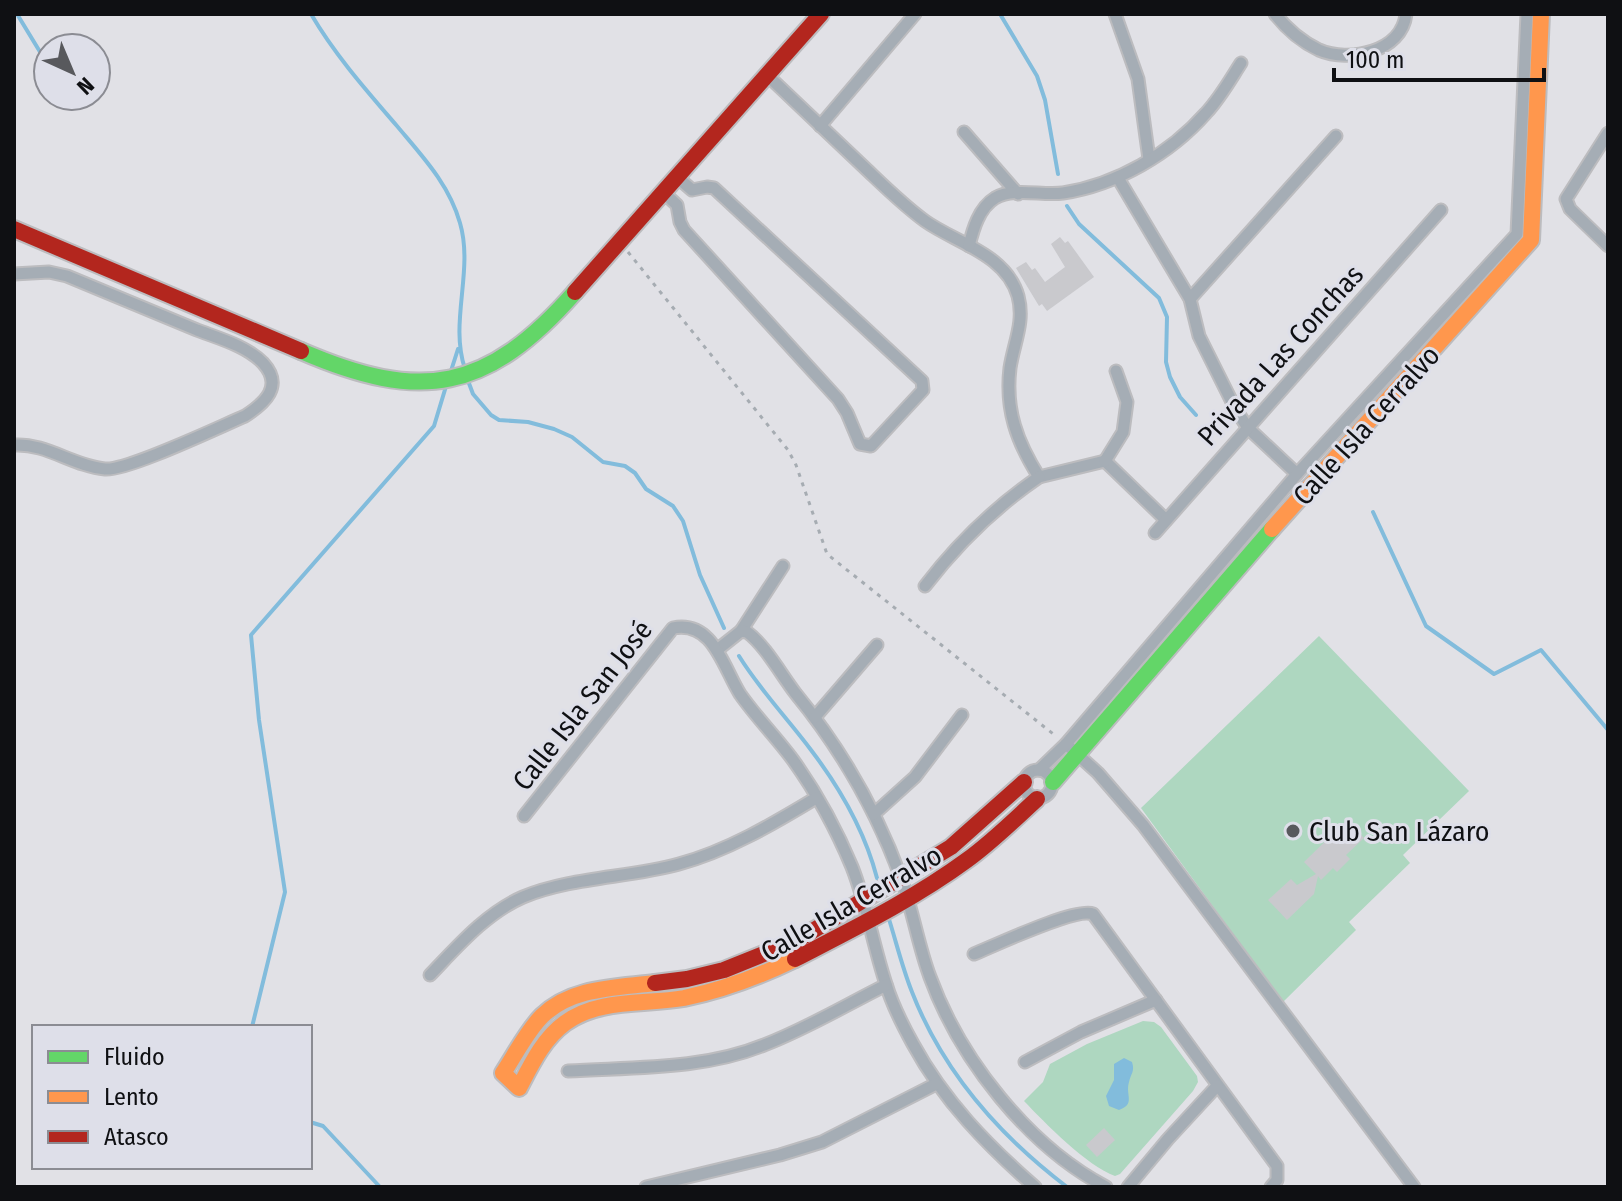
<svg xmlns="http://www.w3.org/2000/svg" width="1622" height="1201" font-family="'Fira Sans Condensed',sans-serif">
<style>
.green{fill:#aed7c0}
.water{fill:#82bcdc}
.lines{fill:none;stroke-linecap:round;stroke-linejoin:round}
.stream{stroke:#82bcdc;stroke-width:4}
.building{fill:#c9c9cd}
.street-casing{stroke:#bcbcbf;stroke-width:15}
.fast-casing{stroke:#bcbcbf;stroke-width:20}
.slow-casing{stroke:#bcbcbf;stroke-width:20}
.jam-casing{stroke:#bcbcbf;stroke-width:20}
.path{stroke:#a6acb2;stroke-width:3;stroke-dasharray:4 6;stroke-linecap:butt}
.street{stroke:#a5adb5;stroke-width:11}
.fast{stroke:#63d668;stroke-width:16}
.slow{stroke:#ff974d;stroke-width:16}
.jam{stroke:#b3261e;stroke-width:16}
.poi-dot{fill:#58595d;stroke:#dedfe9;stroke-width:3}
.labels{text-anchor:middle;stroke-width:6;stroke-linejoin:round;paint-order:stroke}
.street-label{font-size:28px;fill:#0f1013;stroke:#dedfe9}
.poi-label{font-size:28px;fill:#0f1013;stroke:#dedfe9;text-anchor:start}
</style>
<rect width="100%" height="100%" fill="#e1e1e6"/>
<g class="green">
<polygon points="1319,636 1469,791 1403,855 1410,863 1349,922 1356,930 1283,1002 1141,808"/>
<path d="M1143 1021 1154 1022 1161 1027 1197 1076 1198 1082 1193 1091 1120 1174 1115 1176C1087 1166 1045 1123 1024 1101L1043 1082 1050 1064 1087 1044Z"/>
</g>
<path class="water" d="M1124 1058 1132 1062C1135 1072 1131 1073 1129 1082 1125 1095 1136 1104 1119 1110L1109 1106 1106 1096 1114 1080V1064Z"/>
<g class="lines">
<g class="stream">
<polyline points="17,14 48,65"/>
<path d="M311 14C335 55 366 90 397 126 422 156 449 184 460 223 474 271 449 322 465 369"/>
<polyline points="1000,14 1037,76 1045,100 1058,174"/>
<polyline points="1067,206 1079,224 1159,298 1167,317 1166,362 1170,377 1180,397 1196,415"/>
<polyline points="450,374 458,349"/>
<polyline points="467,378 473,394 491,415 499,420 528,422 554,429 572,437 603,462 625,466 635,473 646,489 673,506 683,521 700,575 724,628"/>
<polyline points="1373,512 1426,626 1494,674 1541,650 1608,730"/>
<path d="M739 656C760 690 787 718 811 750 840 788 865 832 877 878"/>
<path d="M888 916C896 941 902 967 912 992 943 1072 1000 1136 1067 1187"/>
<polyline points="252,1027 285,892 259,720 251,635 434,426 447,383"/>
<polyline points="310,1122 323,1126 380,1187"/>
</g>
</g>
<g class="building">
<polygon points="1060,237 1065,243 1068,241 1094,277 1047,311 1042,304 1039,306 1016,268 1026,262 1032,270 1035,268 1045,282 1065,267 1051,244"/>
<polygon points="1347,820 1364,838 1346,855 1350,859 1337,872 1333,868 1321,880 1318,876 1314,894 1287,920 1268,900 1291,879 1297,885 1316,874 1304,862"/>
<polygon points="1104,1128 1115,1140 1097,1157 1086,1145"/>
</g>
<g class="lines">
<g class="street-casing">
<g id="street">
<polyline points="1115,14 1138,79 1149,159"/>
<path d="M1275 14C1286 28 1302 42 1319 50 1349 63 1402 52 1406 14"/>
<path d="M767 75C800 106 832 137 865 168 884 186 903 205 925 221 956 243 1006 254 1018 296 1025 322 1014 342 1010 368 1005 410 1017 442 1039 477L1105 461 1166 520"/>
<polyline points="820,126 915,14"/>
<polyline points="964,132 1018,194"/>
<polyline points="1608,133 1566,199 1570,209 1608,246"/>
<polyline points="1118,178 1190,299 1199,336 1236,410 1248,428 1297,474"/>
<polyline points="663,192 677,205 680,222 684,230 838,399 847,413 860,444 871,446 923,390 922,381 714,188 707,187 692,190 677,177"/>
<path d="M969 246C973 229 979 208 995 198 1014 187 1042 196 1063 193 1116 185 1170 154 1206 113 1220 98 1230 80 1241 63"/>
<path d="M14 274 49 272 67 276C110 294 154 312 197 330 218 338 247 346 263 363 284 386 265 403 245 416 219 427 127 471 105 469 73 466 46 443 14 445"/>
<polyline points="1190,299 1336,136"/>
<polyline points="1105,461 1123,432 1127,402 1116,371"/>
<polyline points="1155,533 1441,210"/>
<path d="M925 586C958 543 995 507 1039 477"/>
<polyline points="741,631 783,566"/>
<path d="M717 650 741 631 747 632C765 645 782 676 796 694 841 749 877 812 901 878 913 911 918 945 930 977 960 1059 1028 1146 1106 1187"/>
<polyline points="815,717 877,645"/>
<polyline points="1066,744 1098,773 1143,825 1414,1187"/>
<circle cx="1038" cy="784" r="14"/>
<polyline points="1039,770 1066,744 1297,474 1517,234 1527,14"/>
<polyline points="874,814 915,777 962,715"/>
<path d="M524 816 673 628C713 620 723 667 740 694 756 717 776 737 793 760 816 792 837 831 852 867 867 905 873 945 886 984 892 1004 903 1026 913 1044 944 1101 987 1145 1035 1187"/>
<path d="M974 954C996 945 1076 907 1093 914L1277 1166V1180L1271 1187"/>
<path d="M430 975C457 947 486 913 523 897 572 877 628 878 679 864 727 851 773 824 816 798"/>
<polyline points="1025,1062 1081,1032 1156,1000"/>
<path d="M568 1071C633 1067 703 1070 764 1045 806 1029 846 1005 886 985"/>
<polyline points="646,1187 780,1155 822,1142 936,1084"/>
<polyline points="1128,1187 1168,1139 1217,1086"/>
</g>
</g>
<g class="fast-casing">
<g id="fast">
<path d="M301 351C421 403 487 392 575 292"/>
<polyline points="1053,782 1272,529"/>
</g>
</g>
<g class="slow-casing">
<g id="slow">
<polyline points="1272,529 1531,240 1541,14"/>
<path d="M655 983C616 988 572 987 542 1016 527 1031 515 1055 503 1073L519 1088C531 1065 543 1039 565 1023 599 998 645 1005 684 998 723 990 760 976 795 959"/>
</g>
</g>
<g class="jam-casing">
<g id="jam">
<polyline points="14,229 301,351"/>
<polyline points="575,292 821,14"/>
<path d="M795 959C853 929 914 899 967 860 992 842 1014 820 1037 799"/>
<polyline points="655,983 687,979 724,970 796,941 951,847 1024,782"/>
</g>
</g>
<polyline class="path" points="628,252 788,450 796,465 827,554 1057,737"/>
<use href="#street" class="street"/>
<use href="#fast" class="fast"/>
<use href="#slow" class="slow"/>
<use href="#jam" class="jam"/>
</g>
<circle class="poi-dot" cx="1293" cy="831" r="8"/>
<g class="labels">
<g class="street-label">
<text transform="translate(1280 355) rotate(-48)" y="10">Privada Las Conchas</text>
<text transform="translate(1366 425) rotate(-48)" y="10">Calle Isla Cerralvo</text>
<text transform="translate(582 705) rotate(-52)" y="10">Calle Isla San José</text>
<text transform="translate(851 903) rotate(-30)" y="10">Calle Isla Cerralvo</text>
</g>
<g class="poi-label">
<text x="1309" y="841">Club San Lázaro</text>
</g>
</g>
<rect width="1622" height="1201" fill="none" stroke="#0f1013" stroke-width="32"/>
<rect x="32" y="1025" width="280" height="144" fill="#dedfe9" stroke="#8b8c93" stroke-width="2"/>
<rect x="48" y="1051" width="40" height="12" fill="#63d668" stroke="#8b8c93" stroke-width="2"/>
<text x="104" y="1065" font-size="24" fill="#0f1013">Fluido</text>
<rect x="48" y="1091" width="40" height="12" fill="#ff974d" stroke="#8b8c93" stroke-width="2"/>
<text x="104" y="1105" font-size="24" fill="#0f1013">Lento</text>
<rect x="48" y="1131" width="40" height="12" fill="#b3261e" stroke="#8b8c93" stroke-width="2"/>
<text x="104" y="1145" font-size="24" fill="#0f1013">Atasco</text>
<g transform="translate(72 72) rotate(136)"><circle r="38" fill="#dedfe9" stroke="#8b8c93" stroke-width="2"/>
<path d="M0-6L14 30L0 20L-14 30Z" fill="#58595d"/>
<text y="-12" font-size="22" font-weight="bold" text-anchor="middle" fill="#0f1013">N</text>
</g>
<path d="M1334 68v12h210v-12" fill="none" stroke="#0f1013" stroke-width="4"/>
<text x="1346" y="68" font-size="24" fill="#0f1013" stroke="#dedfe9" stroke-width="6" paint-order="stroke">100 m</text>
</svg>
